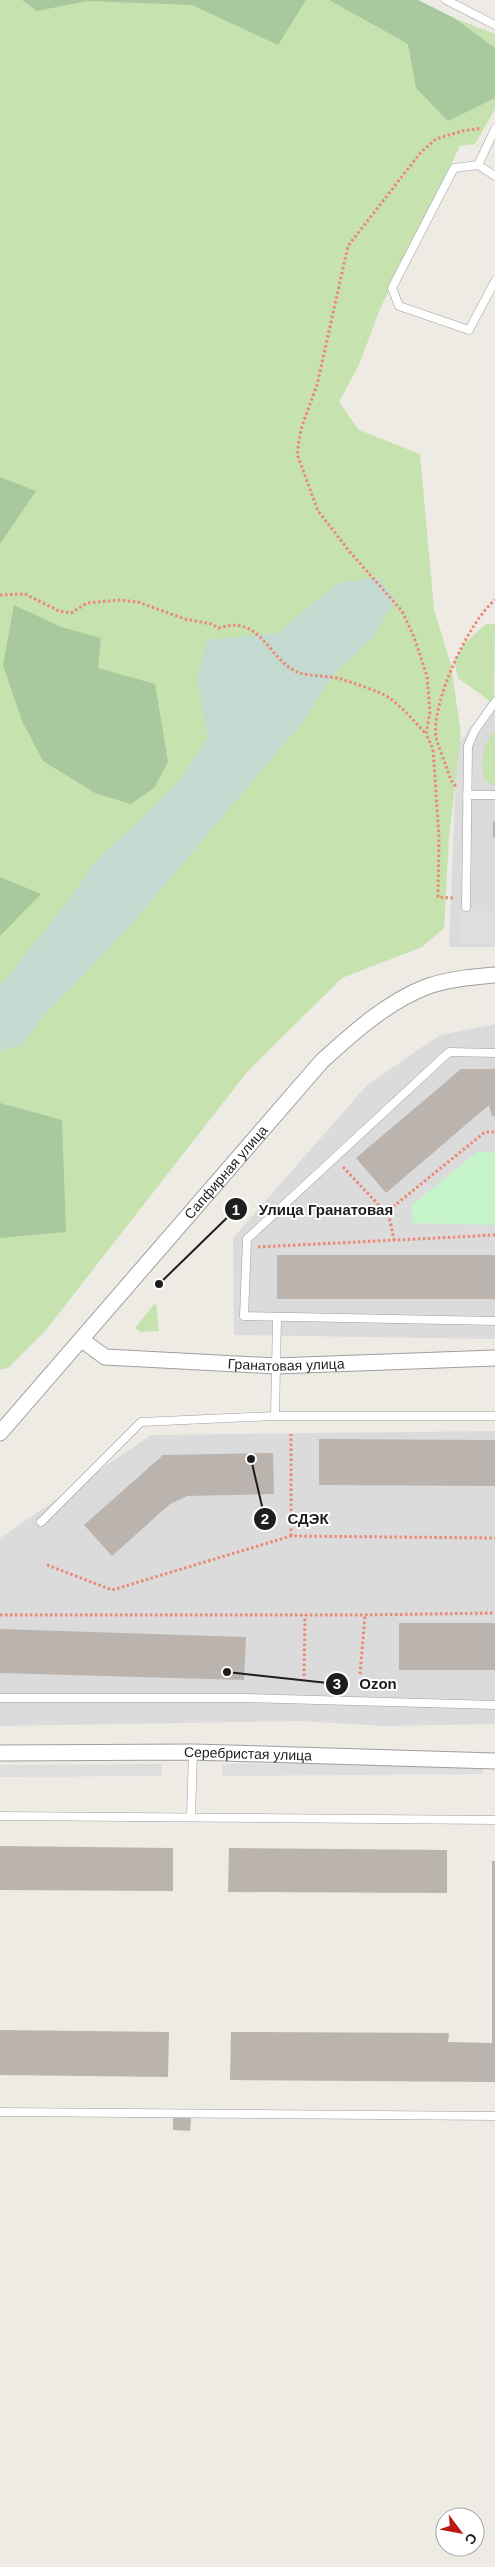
<svg xmlns="http://www.w3.org/2000/svg" width="495" height="2567" font-family="Helvetica,sans-serif">
<style>
.residential{fill:#dcdbdb}
.grass{fill:#c6e3af}
.forest{fill:#a8c99d}
.wetland{fill:#c3dad1}
.park{fill:#c5f4cb}
.parking{fill:#dedede}
.building{fill:#bbb4ae}
.lines{fill:none;stroke-linecap:round;stroke-linejoin:round}
.service-casing{stroke:#9f9f9f;stroke-width:9}
.minor-casing{stroke:#9f9f9f;stroke-width:17}
.path{stroke:#ed8876;stroke-width:3;stroke-dasharray:2.5 2.5;stroke-linecap:butt}
.service{stroke:#fff;stroke-width:8}
.minor{stroke:#fff;stroke-width:15}
.labels{text-anchor:middle;stroke-width:4;stroke-linejoin:round;paint-order:stroke}
.street-label{font-size:14px;fill:#1e1e1e;stroke:#fff}
.leader{fill:none;stroke:#1e1e1e;stroke-width:2}
.callout-dot{fill:#1e1e1e;stroke:#fff;stroke-width:2}
.mark-label{font-size:15px;text-anchor:middle;font-weight:bold;fill:#fff}
.callout-label{font-size:15px;text-anchor:middle;font-weight:bold;fill:#1e1e1e;stroke:#fff;stroke-width:4;stroke-linejoin:round;paint-order:stroke}
</style>
<rect width="100%" height="100%" fill="#eeebe4"/>
<g class="residential">
<polygon points="495,693 495,947 449,947 457,747"/>
<polygon points="495,1024 495,1339 234,1335 233,1238 367,1085 440,1035"/>
<polygon points="495,1431 495,1724 384,1726 302,1721 0,1726 0,1538 151,1435"/>
</g>
<g class="grass">
<polygon points="0,0 418,0 454,18 495,34 495,109 475,144 460,146 380,309 359,365 339,402 359,430 420,454 434,609 451,665 461,734 449,838 444,928 422,947 342,978 247,1072 46,1330 8,1368 0,1370"/>
<polygon points="486,624 495,624 494,704 458,678 454,661 464,644"/>
<path d="M495 730V786L484 780C481 757 481 748 495 730Z"/>
<polygon points="156,1302 159,1331 141,1332 135,1328"/>
</g>
<g class="forest">
<polygon points="22,0 306,0 278,45 192,5 87,1 37,11"/>
<polygon points="329,0 418,0 454,18 495,48 495,98 448,121 416,88 408,44"/>
<polygon points="0,477 36,491 0,544"/>
<polygon points="14,605 61,627 101,638 98,668 155,684 168,762 154,788 131,804 95,793 43,761 22,721 3,665"/>
<polygon points="0,877 41,894 0,936"/>
<polygon points="0,1103 62,1120 66,1232 0,1238"/>
</g>
<polygon class="wetland" points="377,577 395,600 374,636 331,678 303,722 122,935 47,1012 22,1045 0,1050 0,986 70,899 93,864 178,783 208,738 197,679 207,640 277,633 338,583"/>
<polygon class="park" points="477,1152 495,1152 495,1225 412,1223 412,1205"/>
<g class="parking">
<rect x="461" y="911" width="34" height="33"/>
<polygon points="483,1761 483,1774 222,1776 222,1764"/>
<polygon points="162,1764 162,1776 0,1777 0,1765"/>
</g>
<g class="building">
<rect x="493" y="822" width="2" height="16"/>
<polygon points="461,1069 495,1069 495,1116 492,1116 489,1105 386,1193 356,1158"/>
<rect x="277" y="1255" width="218" height="44"/>
<polygon points="319,1439 495,1440 495,1486 319,1485"/>
<polygon points="273,1453 274,1494 187,1496 170,1504 112,1556 84,1525 163,1455"/>
<rect x="399" y="1623" width="96" height="47"/>
<polygon points="0,1629 246,1637 244,1680 0,1673"/>
<polygon points="0,1846 173,1848 173,1891 0,1890"/>
<polygon points="229,1848 447,1850 447,1893 228,1892"/>
<polygon points="492,1861 495,1861 495,2082 230,2080 231,2032 449,2033 448,2042 492,2043"/>
<polygon points="0,2030 169,2032 168,2077 0,2075"/>
<polygon points="173,2117 191,2118 190,2131 173,2130"/>
</g>
<g class="lines">
<g class="service-casing">
<g id="service">
<polyline points="446,0 495,25"/>
<polyline points="478,165 495,129"/>
<polyline points="495,176 478,165 454,168 392,288 399,306 469,330 495,281"/>
<polyline points="467,795 495,795"/>
<polyline points="466,907 468,746 475,730 495,702"/>
<polyline points="495,1053 449,1052 247,1239 244,1316 495,1321"/>
<polyline points="275,1416 277,1317"/>
<polyline points="41,1522 141,1422 275,1416 495,1416"/>
<polyline points="0,1698 244,1698 495,1705"/>
<polyline points="0,1816 495,1820"/>
<polyline points="191,1817 193,1752"/>
<polyline points="0,2112 495,2116"/>
</g>
</g>
<g class="minor-casing">
<g id="minor">
<path id="s1" d="M82 1340 105 1357 276 1366 495 1358"/>
<path id="s2" d="M0 1433 322 1061C353 1033 387 1002 426 987 447 979 473 977 495 975"/>
<path id="s3" d="M0 1753 193 1752 495 1761"/>
</g>
</g>
<g class="path">
<path d="M0 595 25 594 59 611 71 613 87 603 118 600 138 602 185 619 211 624 219 628C262 613 269 663 300 673 310 676 329 676 341 679 353 683 382 692 391 699 404 709 415 722 426 734"/>
<path d="M456 786C450 782 449 773 446 766 443 757 438 746 436 737 431 703 469 621 495 600"/>
<polyline points="453,898 438,897 439,838 433,749 426,734 430,712 427,676 414,637 402,611 350,552 318,511 297,454 301,429 317,385 348,246 421,152 436,139 462,131 482,128"/>
<polyline points="343,1167 389,1216 394,1240"/>
<polyline points="389,1216 394,1206 485,1132 495,1132"/>
<polyline points="258,1247 495,1235"/>
<polyline points="291,1536 291,1434"/>
<polyline points="47,1565 112,1590 291,1536 495,1538"/>
<polyline points="0,1615 365,1615 495,1613"/>
<polyline points="360,1674 365,1615"/>
<polyline points="304,1676 305,1615"/>
</g>
<use href="#service" class="service"/>
<use href="#minor" class="minor"/>
</g>
<g class="labels">
<g class="street-label">
<text dy="5" stroke="none"><textPath href="#s2" startOffset="345">Сапфирная улица</textPath></text>
<text dy="5" stroke="none"><textPath href="#s1" startOffset="210">Гранатовая улица</textPath></text>
<text dy="5" stroke="none"><textPath href="#s3" startOffset="248">Серебристая улица</textPath></text>
</g>
</g>
<path class="leader" d="M159 1284L236 1209M251 1459L265 1519M227 1672L337 1684"/>
<g class="callout-dot">
<circle cx="159" cy="1284" r="5"/>
<circle cx="251" cy="1459" r="5"/>
<circle cx="227" cy="1672" r="5"/>
<circle cx="236" cy="1209" r="12"/>
<circle cx="265" cy="1519" r="12"/>
<circle cx="337" cy="1684" r="12"/>
</g>
<g class="mark-label">
<text x="236" y="1215">1</text>
<text x="265" y="1524">2</text>
<text x="337" y="1689">3</text>
</g>
<g class="callout-label">
<text x="326" y="1215">Улица Гранатовая</text>
<text x="308" y="1524">СДЭК</text>
<text x="378" y="1689">Ozon</text>
</g>
<g transform="translate(460 2532) rotate(122)"><circle r="24" fill="#ffffff" stroke="#a5a5a5"/>
<path d="M0-4L9 19L0 12L-9 19Z" fill="#b91a12"/>
<text y="-8" font-size="14" font-weight="bold" text-anchor="middle" fill="#1e1e1e">С</text>
</g>
</svg>
